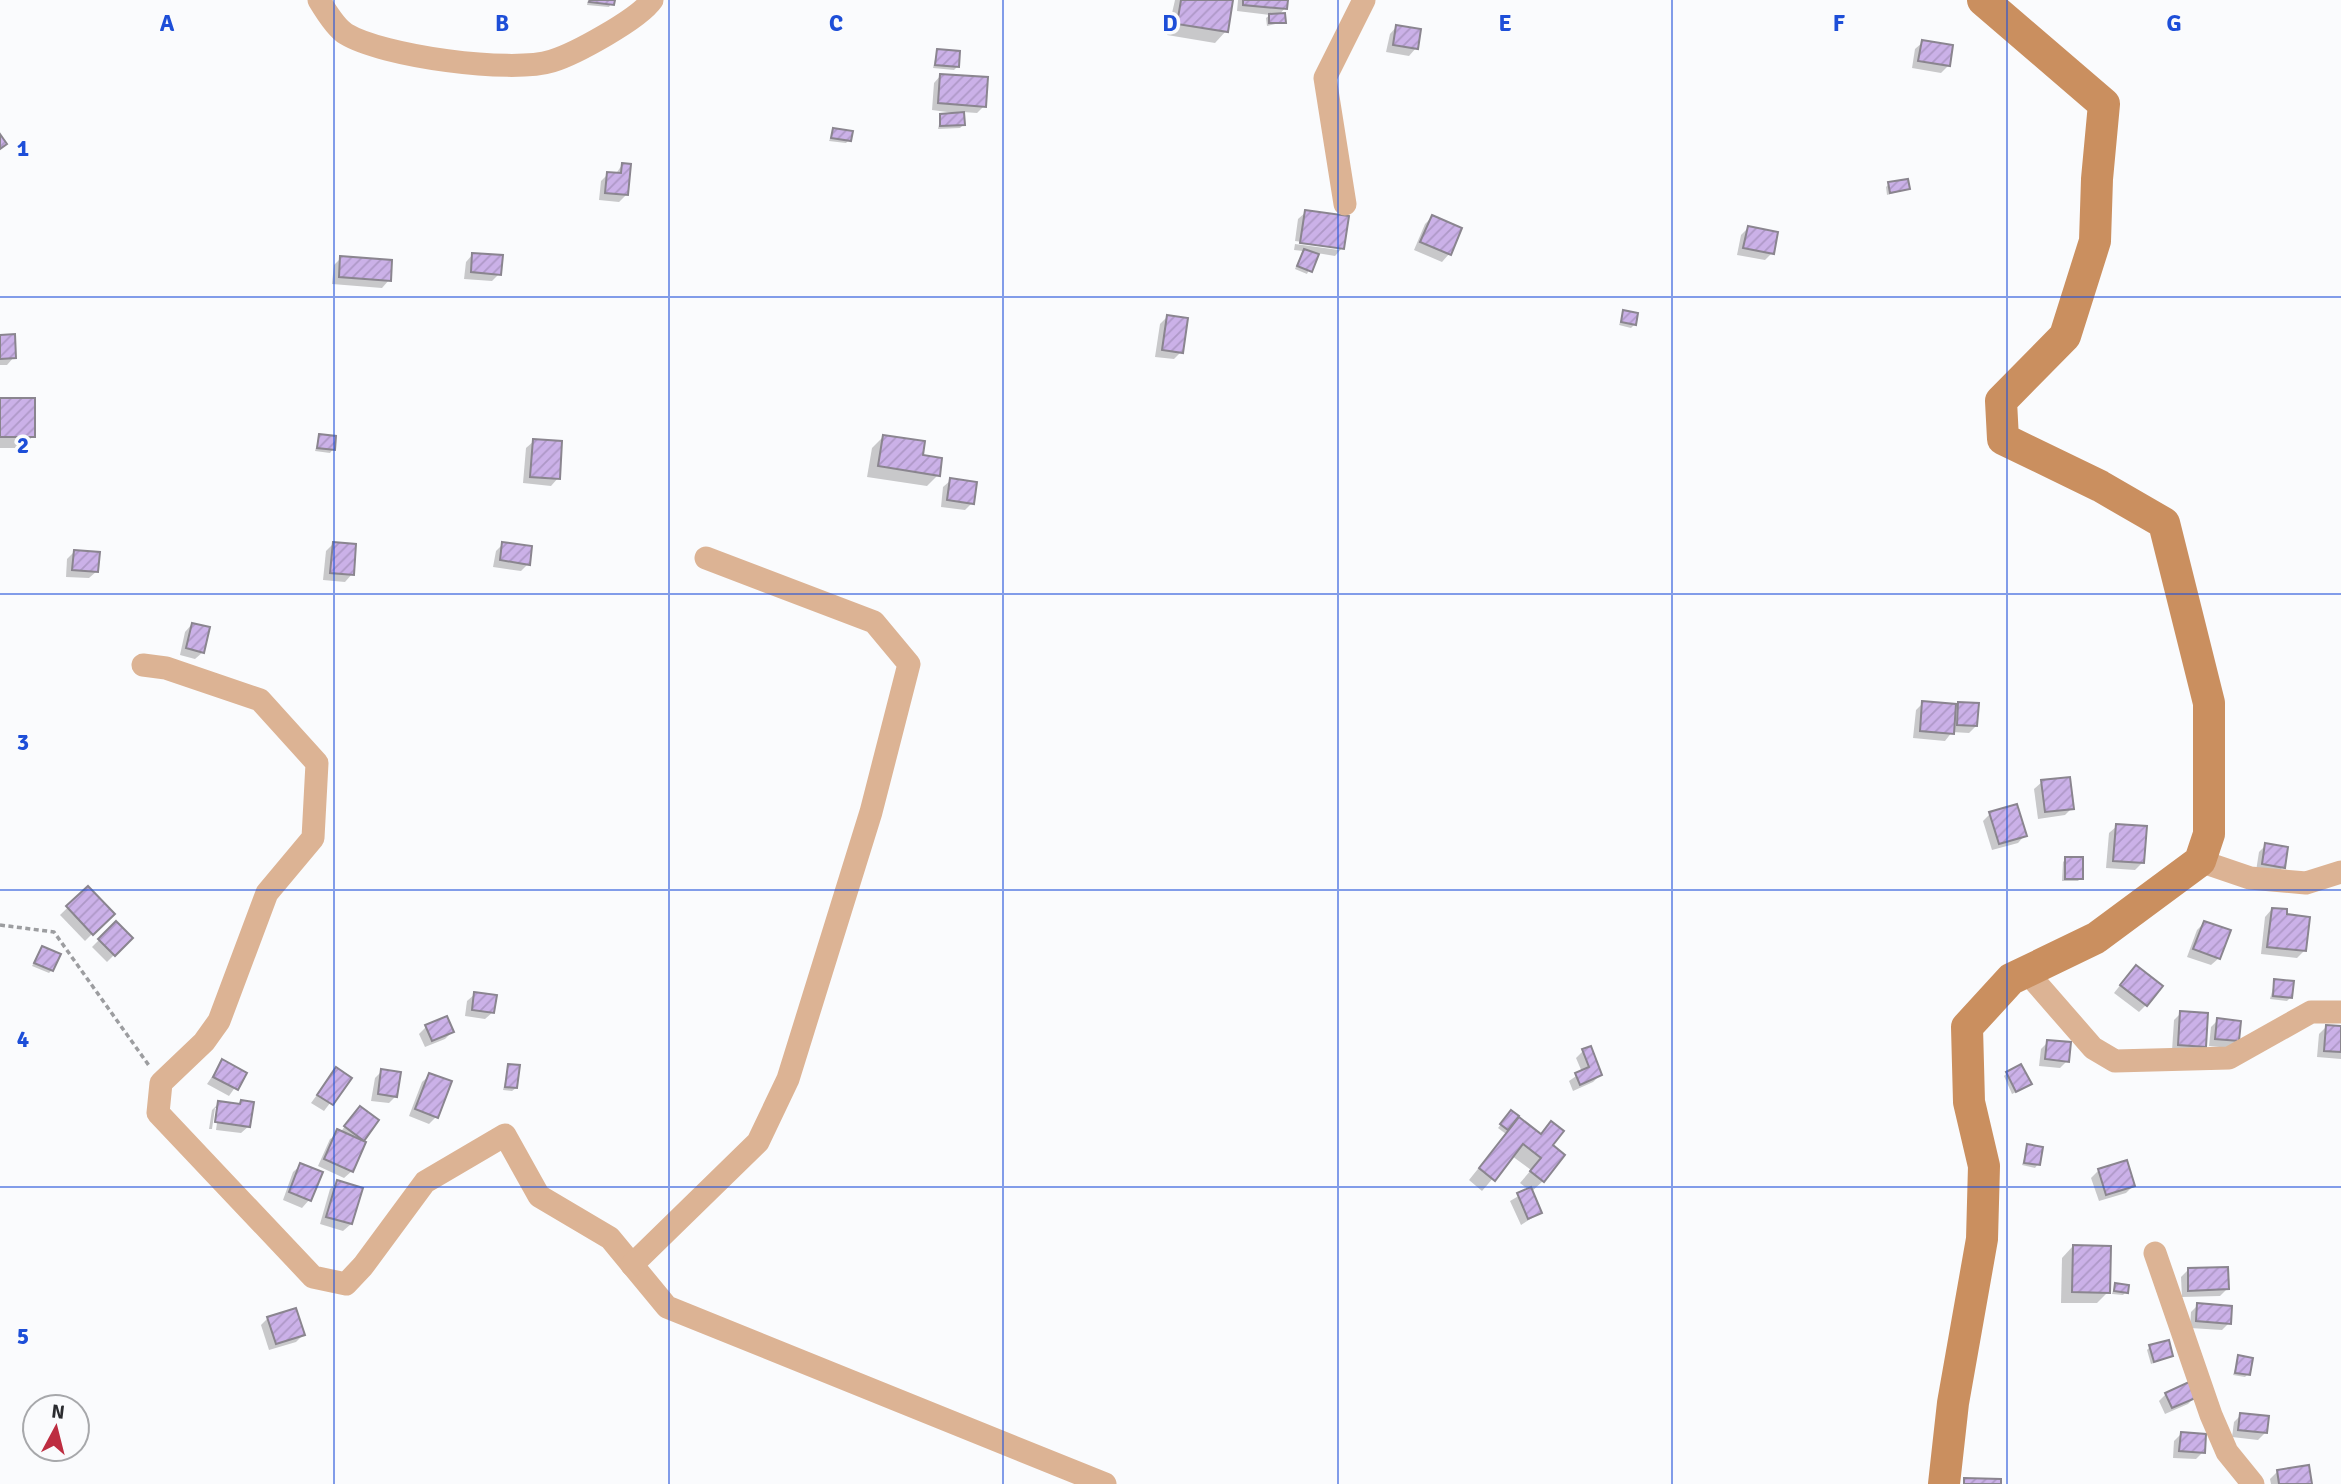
<svg xmlns="http://www.w3.org/2000/svg" width="2341" height="1484" font-family="Signika,sans-serif">
<style>
.shadow{fill:#0003}
.building{fill:url(#building-hatch);stroke:#8a858f;stroke-width:2}
.lines{fill:none;stroke-linecap:round;stroke-linejoin:round}
.path{stroke:#9c9da0;stroke-width:3.5;stroke-dasharray:5 3.5;stroke-linecap:butt}
.minor{stroke:#dcb394;stroke-width:23}
.secondary{stroke:#ca8f5f;stroke-width:32}
.grid{fill:none;stroke:#1d4ed8;stroke-width:2;stroke-opacity:0.55}
.grid-label{font-size:23px;text-anchor:middle;font-weight:bold;fill:#1d4ed8;stroke:#fafbfd;stroke-width:7;stroke-linejoin:round;paint-order:stroke}
</style>
<defs>
<pattern id="building-hatch" width="6" height="6" patternUnits="userSpaceOnUse" patternTransform="scale(1.75)"><rect width="6" height="6" fill="#cbb1e8"/><path d="M-1 1l2-2M0 6l6-6M5 7l2-2" fill="none" stroke="#ae98c7"/></pattern>
</defs>
<rect width="100%" height="100%" fill="#fafbfd"/>
<g class="shadow">
<polygon points="588,0 613,0 609,7 587,5"/>
<polygon points="1175,0 1231,0 1226,31 1215,43 1167,35"/>
<polygon points="1238,0 1286,0 1285,8 1279,15 1284,22 1267,26 1266,18 1270,15 1237,11"/>
<polygon points="1397,26 1416,48 1409,56 1386,52 1390,34"/>
<polygon points="1923,42 1948,66 1941,73 1912,68 1915,49"/>
<polygon points="937,51 957,67 954,70 933,68"/>
<polygon points="941,75 984,106 977,113 963,112 963,125 960,128 938,129 941,115 962,114 932,110 934,83"/>
<polygon points="834,130 849,140 846,143 829,141"/>
<polygon points="622,165 626,195 619,202 599,200 601,181 608,174 615,175"/>
<polygon points="1889,184 1908,189 1887,195 1886,187"/>
<polygon points="1306,212 1342,248 1335,256 1317,253 1307,274 1295,269 1303,251 1294,250 1295,244 1339,250 1339,247 1295,241 1298,219"/>
<polygon points="1432,217 1460,228 1449,254 1442,262 1414,250 1425,224"/>
<polygon points="1748,228 1772,253 1765,260 1737,255 1741,235"/>
<polygon points="473,254 499,274 492,281 464,279 466,262"/>
<polygon points="341,258 389,280 382,288 332,284 334,265"/>
<polygon points="1624,312 1634,325 1631,328 1619,325"/>
<polygon points="1167,317 1181,352 1174,359 1155,357 1160,324"/>
<polygon points="0,337 14,357 7,365 0,365"/>
<polygon points="0,399 33,436 22,448 0,448"/>
<polygon points="320,435 333,449 330,453 315,451"/>
<polygon points="883,437 921,457 938,475 927,486 867,477 872,448"/>
<polygon points="534,441 558,478 551,486 523,483 526,448"/>
<polygon points="951,480 972,503 965,510 941,507 943,487"/>
<polygon points="333,544 352,574 345,582 323,580 326,551"/>
<polygon points="503,544 528,564 521,571 493,567 496,551"/>
<polygon points="74,552 97,571 89,578 66,577 67,559"/>
<polygon points="192,624 203,652 195,659 180,655 185,632"/>
<polygon points="1923,703 1959,704 1976,726 1969,733 1952,732 1945,741 1913,738 1916,710"/>
<polygon points="2042,782 2072,808 2065,815 2038,819 2034,789"/>
<polygon points="1990,814 2025,835 2018,843 1992,850 1983,821"/>
<polygon points="2117,826 2142,863 2135,870 2106,868 2109,833"/>
<polygon points="2266,845 2283,867 2276,874 2256,871 2259,852"/>
<polygon points="2066,859 2081,878 2078,881 2062,881 2063,862"/>
<polygon points="88,888 112,914 85,941 60,915"/>
<polygon points="2272,909 2304,951 2297,958 2261,954 2265,917"/>
<polygon points="116,923 131,938 107,962 92,947"/>
<polygon points="2204,923 2219,958 2211,965 2187,957 2197,930"/>
<polygon points="42,948 52,970 49,973 32,966"/>
<polygon points="2129,974 2146,1005 2139,1012 2114,993"/>
<polygon points="2275,981 2290,998 2287,1001 2270,999"/>
<polygon points="475,994 493,1012 485,1019 465,1016 467,1001"/>
<polygon points="2181,1013 2204,1046 2197,1053 2172,1051 2174,1020"/>
<polygon points="2218,1020 2237,1041 2230,1048 2209,1046 2211,1027"/>
<polygon points="426,1027 452,1032 445,1039 425,1047 419,1034"/>
<polygon points="2326,1027 2341,1028 2341,1059 2317,1057 2319,1034"/>
<polygon points="2048,1042 2067,1061 2060,1068 2039,1066 2041,1049"/>
<polygon points="1583,1051 1600,1075 1593,1082 1573,1091 1569,1081 1582,1072 1576,1058"/>
<polygon points="222,1062 245,1073 229,1096 207,1084"/>
<polygon points="509,1065 516,1088 512,1091 503,1090"/>
<polygon points="336,1069 349,1078 324,1111 311,1103"/>
<polygon points="382,1071 396,1096 389,1103 371,1101 375,1078"/>
<polygon points="2007,1073 2026,1087 2012,1094 2004,1076"/>
<polygon points="430,1075 436,1117 429,1124 409,1116 422,1082"/>
<polygon points="219,1103 252,1103 249,1126 241,1133 216,1130 219,1108 215,1108 212,1129 209,1129 212,1110"/>
<polygon points="1511,1112 1509,1130 1519,1119 1539,1135 1551,1124 1543,1181 1531,1192 1540,1213 1521,1225 1510,1201 1529,1190 1520,1183 1531,1170 1512,1156 1482,1191 1469,1180 1506,1134 1498,1128"/>
<polygon points="353,1115 363,1140 352,1171 344,1178 318,1166 330,1139 340,1133"/>
<polygon points="2028,1146 2038,1164 2035,1168 2022,1165"/>
<polygon points="301,1165 320,1173 309,1200 302,1208 283,1200 293,1172"/>
<polygon points="2099,1170 2133,1186 2126,1193 2099,1201 2091,1178"/>
<polygon points="338,1182 351,1224 343,1231 320,1224 330,1189"/>
<polygon points="2073,1246 2108,1292 2097,1303 2061,1303 2062,1258"/>
<polygon points="2188,1270 2227,1289 2220,1296 2182,1297 2181,1277"/>
<polygon points="2115,1285 2126,1292 2123,1295 2112,1294"/>
<polygon points="2198,1305 2229,1323 2222,1330 2190,1328 2191,1312"/>
<polygon points="268,1318 303,1335 296,1342 269,1350 261,1325"/>
<polygon points="2150,1347 2171,1356 2151,1364 2147,1350"/>
<polygon points="2239,1357 2248,1374 2245,1377 2233,1375"/>
<polygon points="2166,1394 2196,1396 2188,1404 2165,1414 2159,1401"/>
<polygon points="2241,1415 2265,1433 2258,1440 2232,1437 2234,1422"/>
<polygon points="2181,1434 2203,1452 2196,1459 2173,1458 2174,1441"/>
<polygon points="2277,1472 2310,1484 2271,1484 2270,1479"/>
</g>
<g class="building">
<polygon points="590,0 615,0 614,5 589,2"/>
<polygon points="1181,0 1233,0 1228,32 1177,24"/>
<polygon points="1243,0 1288,0 1287,9 1243,5"/>
<polygon points="1285,13 1286,23 1269,23 1269,14"/>
<polygon points="1396,25 1421,29 1418,49 1393,45"/>
<polygon points="1922,40 1953,45 1950,66 1918,61"/>
<polygon points="937,49 960,51 959,67 935,65"/>
<polygon points="940,74 988,77 986,107 938,103"/>
<polygon points="964,112 965,125 940,126 940,114"/>
<polygon points="833,128 853,131 851,141 831,138"/>
<polygon points="0,134 7,144 0,149"/>
<polygon points="622,163 631,164 628,195 605,193 607,172 621,173"/>
<polygon points="1908,179 1910,189 1890,193 1888,182"/>
<polygon points="1305,210 1349,216 1344,249 1300,243"/>
<polygon points="1432,215 1462,228 1451,255 1420,242"/>
<polygon points="1748,226 1778,232 1774,254 1743,248"/>
<polygon points="1304,249 1319,254 1312,272 1297,266"/>
<polygon points="472,253 503,255 501,275 471,272"/>
<polygon points="340,256 392,260 391,281 339,277"/>
<polygon points="1623,310 1638,313 1636,325 1621,322"/>
<polygon points="1167,315 1188,318 1183,353 1162,350"/>
<polygon points="15,334 16,358 0,359 0,335"/>
<rect x="0" y="398" width="35" height="39"/>
<polygon points="319,434 336,436 335,450 317,448"/>
<polygon points="883,435 925,441 923,455 942,458 940,476 878,466"/>
<polygon points="533,439 562,441 560,479 530,477"/>
<polygon points="950,478 977,482 974,504 947,500"/>
<polygon points="333,542 356,544 354,575 330,573"/>
<polygon points="502,542 532,546 530,565 500,560"/>
<polygon points="74,550 100,552 98,572 72,570"/>
<polygon points="192,623 210,627 204,653 186,648"/>
<polygon points="1922,701 1956,704 1954,734 1920,731"/>
<polygon points="1958,702 1979,703 1977,726 1957,725"/>
<polygon points="2070,777 2074,809 2045,812 2041,780"/>
<polygon points="2017,804 2027,836 1999,844 1989,812"/>
<polygon points="2116,824 2147,826 2144,863 2113,861"/>
<polygon points="2265,843 2288,847 2285,868 2262,864"/>
<rect x="2065" y="857" width="18" height="22"/>
<polygon points="88,886 115,914 93,935 66,906"/>
<polygon points="2272,908 2287,909 2287,914 2310,917 2306,951 2267,947"/>
<polygon points="116,921 133,938 115,956 98,939"/>
<polygon points="2204,921 2231,930 2220,959 2193,949"/>
<polygon points="42,946 61,954 53,971 34,963"/>
<polygon points="2136,965 2163,986 2147,1006 2120,985"/>
<polygon points="2274,979 2294,981 2292,998 2273,996"/>
<polygon points="474,992 497,995 494,1013 472,1010"/>
<polygon points="2180,1011 2208,1013 2206,1047 2178,1045"/>
<polygon points="447,1016 454,1032 432,1041 425,1025"/>
<polygon points="2217,1018 2241,1021 2239,1041 2215,1039"/>
<polygon points="2326,1025 2341,1026 2341,1052 2324,1051"/>
<polygon points="2047,1040 2071,1042 2069,1062 2045,1059"/>
<polygon points="1591,1046 1602,1075 1580,1085 1575,1073 1589,1067 1582,1049"/>
<polygon points="222,1059 247,1073 238,1090 213,1077"/>
<polygon points="508,1064 520,1065 517,1088 505,1087"/>
<polygon points="2021,1064 2032,1084 2016,1092 2006,1072"/>
<polygon points="336,1067 352,1078 333,1105 317,1095"/>
<polygon points="381,1069 401,1072 397,1097 378,1094"/>
<polygon points="429,1073 452,1081 438,1118 415,1109"/>
<polygon points="241,1100 254,1102 250,1127 215,1122 218,1101 240,1104"/>
<polygon points="360,1106 379,1120 364,1141 344,1126"/>
<polygon points="1511,1110 1519,1116 1508,1130 1500,1124"/>
<polygon points="1519,1117 1541,1134 1551,1121 1564,1131 1553,1145 1565,1155 1544,1182 1530,1171 1541,1158 1523,1144 1495,1181 1479,1168"/>
<polygon points="337,1129 366,1142 353,1172 324,1159"/>
<polygon points="2027,1144 2043,1147 2040,1165 2024,1163"/>
<polygon points="2127,1160 2135,1186 2106,1195 2098,1169"/>
<polygon points="300,1163 323,1172 311,1201 289,1192"/>
<polygon points="337,1180 363,1188 352,1224 326,1217"/>
<polygon points="1531,1187 1542,1213 1528,1219 1517,1193"/>
<polygon points="2073,1245 2111,1246 2110,1293 2072,1292"/>
<polygon points="2228,1267 2229,1289 2188,1291 2188,1268"/>
<polygon points="2115,1283 2129,1285 2128,1293 2114,1291"/>
<polygon points="2197,1303 2232,1306 2231,1324 2196,1321"/>
<polygon points="296,1308 305,1335 276,1344 267,1317"/>
<polygon points="2169,1340 2173,1356 2154,1362 2149,1345"/>
<polygon points="2238,1355 2253,1358 2250,1375 2235,1373"/>
<polygon points="2191,1381 2198,1397 2172,1408 2165,1393"/>
<polygon points="2240,1413 2269,1416 2267,1433 2238,1430"/>
<polygon points="2181,1432 2206,1434 2205,1453 2179,1451"/>
<polygon points="2309,1465 2312,1484 2279,1484 2277,1470"/>
<polygon points="1964,1478 2001,1479 2001,1484 1964,1484"/>
</g>
<g class="lines">
<polyline class="path" points="0,925 54,932 150,1067"/>
<g class="minor">
<path d="M319 0C325 10 336 28 346 34 382 56 511 74 552 61 575 54 639 19 652 0"/>
<polyline points="1345,204 1325,78 1364,0"/>
<polyline points="143,665 166,668 260,700 317,763 313,838 267,893 219,1021 204,1042 161,1083 158,1113 313,1277 346,1284 363,1266 425,1182 505,1135 539,1196 610,1238 667,1307 1105,1484"/>
<polyline points="2200,861 2250,878 2306,883 2341,872"/>
<polyline points="2025,970 2093,1048 2115,1061 2229,1058 2311,1012 2341,1012"/>
<polyline points="2155,1253 2211,1415 2227,1452 2253,1484"/>
<polyline points="632,1265 758,1142 788,1079 871,812 909,664 874,622 706,558"/>
</g>
<polyline class="secondary" points="1944,1484 1953,1403 1982,1239 1984,1166 1969,1102 1967,1027 2011,979 2096,938 2200,861 2209,834 2209,703 2164,523 2100,486 2003,439 2001,401 2065,336 2095,241 2097,179 2104,104 1983,0"/>
</g>
<path class="grid" d="M334 0V1484M669 0V1484M1003 0V1484M1338 0V1484M1672 0V1484M2007 0V1484M0 297H2341M0 594H2341M0 890H2341M0 1187H2341"/>
<g class="grid-label">
<text x="167" y="31">A</text>
<text x="502" y="31">B</text>
<text x="836" y="31">C</text>
<text x="1170" y="31">D</text>
<text x="1505" y="31">E</text>
<text x="1839" y="31">F</text>
<text x="2174" y="31">G</text>
<text x="23" y="156">1</text>
<text x="23" y="453">2</text>
<text x="23" y="750">3</text>
<text x="23" y="1047">4</text>
<text x="23" y="1344">5</text>
</g>
<g transform="translate(56 1428) rotate(7)"><circle r="33" fill="#fafbfd" stroke="#a7a8ab" stroke-width="2"/>
<path d="M0-5L12 26L0 18L-12 26Z" fill="#bd2d41"/>
<text y="-10" font-size="19" font-weight="bold" text-anchor="middle" fill="#2a2b2f">N</text>
</g>
</svg>
